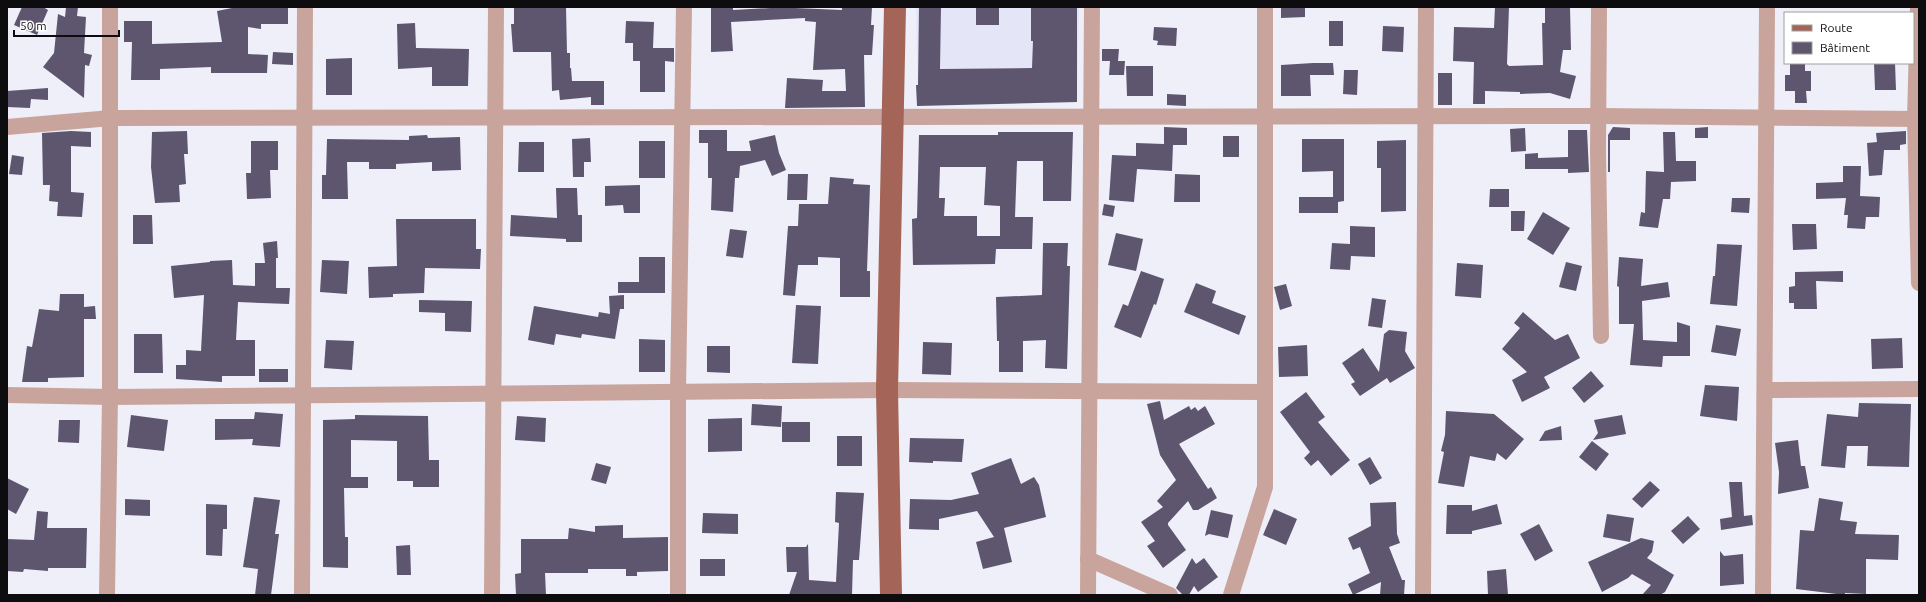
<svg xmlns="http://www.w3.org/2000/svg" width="1926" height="602" font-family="Ubuntu,sans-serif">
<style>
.built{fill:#e4e5f7}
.building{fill:#5e566f;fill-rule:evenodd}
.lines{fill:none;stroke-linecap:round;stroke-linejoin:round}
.street{stroke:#c9a49c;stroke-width:16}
.primary{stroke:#a46457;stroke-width:22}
</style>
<rect width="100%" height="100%" fill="#eeeff9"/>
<polygon class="built" points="916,7 1079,7 1077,102 918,105"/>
<g class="building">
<polygon points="22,7 43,7 48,10 37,35 14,25"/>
<polygon points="66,7 78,7 77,16 86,17 84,53 92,55 89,66 85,65 84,98 43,67 54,53 58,14 65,17"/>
<polygon points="237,7 288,7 288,24 261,24 261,29 248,27 248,54 268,55 267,73 211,73 211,67 160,69 160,80 131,80 132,42 124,42 124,21 152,21 152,44 222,42 217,11"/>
<polygon points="514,7 566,7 567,53 570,53 570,68 571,68 572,81 604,81 604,105 591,105 591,97 560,100 559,90 552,91 551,52 513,52 511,24 514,24"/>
<polygon points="711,7 733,7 733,10 771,8 771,7 842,10 842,7 872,7 871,25 874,25 872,55 864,55 865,107 785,108 787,78 823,80 822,91 846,91 845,69 813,70 816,22 805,21 805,18 731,22 733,51 711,52"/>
<polygon points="919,7 941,7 940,69 1032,68 1033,41 1031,41 1031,7 1077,7 1077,102 917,106 916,85 918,85"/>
<rect x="976" y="7" width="23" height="18"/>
<polygon points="1281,7 1305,7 1305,17 1281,18"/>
<polygon points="1495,7 1509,7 1507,64 1509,66 1543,65 1542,23 1545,23 1545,7 1570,7 1571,50 1563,50 1560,72 1576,76 1570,99 1550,93 1520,94 1520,92 1485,91 1485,104 1473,104 1474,62 1453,61 1454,27 1494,28"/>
<polygon points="626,21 654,22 653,48 674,48 674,62 665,61 665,92 640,92 640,61 633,61 633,43 625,43"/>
<rect x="1329" y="21" width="14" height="25"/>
<polygon points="415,23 416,48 469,49 468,86 432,86 432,67 398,69 397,24"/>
<polygon points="1383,26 1404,27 1403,52 1382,51"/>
<polygon points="1154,27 1177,28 1176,46 1157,45 1158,41 1153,40"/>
<polygon points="1102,49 1119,49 1118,61 1125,61 1124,75 1109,75 1110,61 1102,61"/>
<polygon points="273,52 293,53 293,65 272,64"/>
<polygon points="352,58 352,95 326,95 326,59"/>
<polygon points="1313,63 1333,63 1334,75 1310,75 1311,96 1281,96 1281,65"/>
<polygon points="1790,63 1805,63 1805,71 1811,71 1811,91 1806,91 1807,103 1795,103 1795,91 1785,91 1785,75 1790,75"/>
<polygon points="1874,63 1895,63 1896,90 1875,90"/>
<polygon points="1126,66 1153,66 1153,96 1127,96"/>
<polygon points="1344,70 1358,70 1357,95 1343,94"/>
<rect x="1438" y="73" width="14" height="32"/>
<polygon points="48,88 48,100 31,99 30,108 7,107 7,91"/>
<polygon points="1167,94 1186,95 1186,106 1167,105"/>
<polygon points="1164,127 1187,128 1187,145 1173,145 1172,171 1137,169 1134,202 1109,200 1112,155 1136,156 1136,143 1164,144"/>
<polygon points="1613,127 1630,128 1630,140 1610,140 1610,172 1608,172 1608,135"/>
<polygon points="1708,127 1708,138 1695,138 1695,128"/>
<polygon points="1525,128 1526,151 1511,152 1510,129"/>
<polygon points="699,130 727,130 727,151 751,151 749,141 775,135 779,153 786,170 772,176 765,160 740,166 739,178 735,178 733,212 711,210 712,178 708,178 708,143 699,143"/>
<polygon points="1568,130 1587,130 1589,172 1568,173 1568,169 1525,169 1525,154 1538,153 1538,158 1568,157"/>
<polygon points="71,131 91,132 91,147 71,146 71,192 84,193 82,217 57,216 58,202 49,201 50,185 43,185 42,133"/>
<polygon points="187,131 188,154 184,154 186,184 179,185 180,202 155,203 151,167 152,132"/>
<polygon points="1906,131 1906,144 1900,145 1900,150 1884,150 1882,175 1869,176 1867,143 1877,142 1876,133"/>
<path d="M998 132H1073L1071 201H1043V161H1017L1015 217H1033L1032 249H996L995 264 913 265 912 219 917 218 919 135H998ZM940 167H986L984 205 1000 206V236H977V216H944L945 198H939Z"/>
<polygon points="1663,132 1675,132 1676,161 1696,161 1696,181 1671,182 1670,199 1663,199 1658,228 1639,226 1641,212 1645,213 1646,171 1664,172"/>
<polygon points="427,135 428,138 460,137 461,170 432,171 432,162 396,164 396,169 369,169 369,162 347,162 348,199 322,199 322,175 326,175 327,139 409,140 409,136"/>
<rect x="1223" y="136" width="16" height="21"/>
<polygon points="590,138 591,162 584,162 584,177 573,177 572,139"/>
<polygon points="1302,139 1344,139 1344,201 1338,202 1338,213 1299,213 1299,197 1333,197 1333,171 1302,172"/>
<polygon points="1406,140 1406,211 1381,212 1381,168 1377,168 1377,141"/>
<polygon points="251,141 278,141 278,170 270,170 271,198 247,199 246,173 251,173"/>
<rect x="639" y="141" width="26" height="37"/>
<polygon points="519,142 544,142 544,172 518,172"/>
<polygon points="12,155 24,157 22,175 9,174"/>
<polygon points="1843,166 1861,166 1860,196 1880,197 1879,217 1866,217 1865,229 1847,228 1848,215 1844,215 1846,198 1816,199 1816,183 1843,182"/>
<polygon points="788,174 808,174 807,200 787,200"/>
<polygon points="1175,174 1200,175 1200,202 1174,202"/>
<polygon points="830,177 854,179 853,184 870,185 867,271 870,271 870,297 840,297 840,258 818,257 818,265 798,265 795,296 783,295 788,226 798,226 799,204 828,204"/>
<polygon points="640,185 640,213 624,213 623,205 605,206 605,186"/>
<polygon points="556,188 577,188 578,215 582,215 582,242 566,242 566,239 510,236 511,215 557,218"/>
<polygon points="1490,189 1509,189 1509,207 1489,207"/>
<polygon points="1732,198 1750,198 1749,213 1731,212"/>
<polygon points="1104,204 1115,206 1113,217 1102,215"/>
<polygon points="1511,211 1525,211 1524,231 1511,231"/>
<polygon points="1543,212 1570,228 1553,255 1527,239"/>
<polygon points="133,215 152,215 153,244 133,244"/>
<polygon points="396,219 476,219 476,249 481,249 480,269 425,268 424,293 393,294 393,297 369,298 368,267 397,266"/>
<polygon points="1792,224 1816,224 1817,249 1793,250"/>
<polygon points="1350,226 1375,227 1375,257 1351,256 1350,270 1330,269 1332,243 1350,244"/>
<polygon points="730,229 747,231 743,258 726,256"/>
<polygon points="1116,233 1143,239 1136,271 1108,265"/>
<polygon points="277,241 278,258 276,258 276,288 290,288 289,304 238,302 236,340 255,340 255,376 222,376 222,382 176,379 176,365 186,365 186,350 201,351 204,295 174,298 171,266 210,262 210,261 232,260 233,285 255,286 255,263 265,263 263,243"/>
<polygon points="1043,243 1068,243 1067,266 1070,266 1067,369 1045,368 1046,340 1023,341 1023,372 999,372 999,341 997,341 996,297 1042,295"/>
<polygon points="1717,244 1742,245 1737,306 1710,304 1713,276 1715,276"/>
<polygon points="639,257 665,257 665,293 618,293 618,282 639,282"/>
<polygon points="1619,257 1643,259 1641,286 1668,282 1670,297 1642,301 1643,340 1677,342 1677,322 1690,326 1690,356 1663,356 1662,367 1630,365 1634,324 1619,324 1619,287 1617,286"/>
<polygon points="322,260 349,261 347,294 320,292"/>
<polygon points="1566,262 1582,266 1576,291 1559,287"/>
<polygon points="1457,263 1483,265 1481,298 1455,296"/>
<polygon points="1141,271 1164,279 1156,305 1154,304 1141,338 1114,327 1123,304 1128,306"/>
<polygon points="1843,271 1843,282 1816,281 1817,309 1794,309 1794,303 1789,303 1789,287 1795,286 1795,272"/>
<polygon points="1196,283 1216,291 1212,303 1246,316 1239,335 1184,312"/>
<polygon points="1286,284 1292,306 1280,310 1274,287"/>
<polygon points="60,294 84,294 84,307 95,306 96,319 84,319 84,377 48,378 48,382 22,382 27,346 32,347 39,309 59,311"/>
<polygon points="624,295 624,309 620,309 615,339 582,334 581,338 556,334 554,345 528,340 534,306 598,317 599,312 610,314 609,296"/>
<polygon points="1372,298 1386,300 1382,328 1368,326"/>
<polygon points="419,300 472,301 471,332 445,331 445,313 419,312"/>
<polygon points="796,305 821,306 818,364 792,363"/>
<polygon points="1523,312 1555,340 1568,334 1580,358 1544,377 1550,388 1522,402 1512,380 1527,372 1502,349 1520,328 1514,323"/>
<polygon points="1716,325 1741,329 1736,356 1711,352"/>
<polygon points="1389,330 1407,332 1405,351 1415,368 1390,383 1387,378 1360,396 1351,384 1355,382 1342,363 1363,348 1379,372 1384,334"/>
<polygon points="134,334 162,334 163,373 134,373"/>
<polygon points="1902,338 1903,368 1872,369 1871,339"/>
<polygon points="639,339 665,340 665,372 639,372"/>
<polygon points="326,340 354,341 352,370 324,368"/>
<polygon points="923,342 952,343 951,375 922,374"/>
<polygon points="1307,345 1308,376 1279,377 1278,347"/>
<polygon points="707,346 730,346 730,373 707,372"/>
<rect x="259" y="369" width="29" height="13"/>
<polygon points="1591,371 1604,386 1584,403 1572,388"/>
<polygon points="1705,385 1739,387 1737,421 1700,416"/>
<polygon points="1306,392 1325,417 1318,422 1350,460 1331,476 1318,460 1311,466 1304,458 1310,452 1280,412"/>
<polygon points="1160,401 1164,420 1189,406 1191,410 1195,407 1198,411 1205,406 1215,424 1179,444 1208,489 1211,487 1217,498 1198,510 1193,510 1188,501 1168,523 1168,525 1186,550 1163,568 1147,546 1155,541 1141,522 1163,507 1157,501 1176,480 1160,455 1147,404"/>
<polygon points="1859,403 1911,404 1909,467 1867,466 1868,446 1847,446 1845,468 1821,466 1827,414 1858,417"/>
<polygon points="752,404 782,406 781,427 751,425"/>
<polygon points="1446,411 1494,414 1524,439 1506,460 1497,453 1495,461 1470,456 1464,487 1438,483 1444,452 1441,451 1445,435"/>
<polygon points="255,412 283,414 280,447 252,445 253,439 215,440 215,419 254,419"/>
<polygon points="131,415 168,420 164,451 127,447"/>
<polygon points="355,415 428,416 429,460 439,460 439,487 413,487 413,481 397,481 397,441 351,440 351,477 368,477 368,488 344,488 345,537 348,537 348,568 323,567 323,420 355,419"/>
<polygon points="1622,415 1626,434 1593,440 1598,433 1594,420"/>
<polygon points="517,416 546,418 545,442 515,440"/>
<polygon points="742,418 742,451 708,452 708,419"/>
<polygon points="59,420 80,420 79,443 58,442"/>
<rect x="782" y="422" width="28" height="20"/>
<polygon points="1561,426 1562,440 1539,441 1545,431"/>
<rect x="837" y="436" width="25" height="30"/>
<polygon points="910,438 964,439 962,462 933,461 933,463 909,462"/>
<polygon points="1798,440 1801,466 1805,466 1809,488 1778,494 1779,472 1775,443"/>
<polygon points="1592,441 1609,454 1596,471 1579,457"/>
<polygon points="1370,457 1382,478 1370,485 1358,464"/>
<polygon points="1011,458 1021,484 1034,477 1039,485 1046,517 1004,528 1012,562 983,569 976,542 994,537 977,511 939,519 939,530 909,529 910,499 951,500 979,494 971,473"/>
<polygon points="596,463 611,467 606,484 591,480"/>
<polygon points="7,478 29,489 16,514 7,509"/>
<polygon points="1650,481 1660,490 1642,508 1632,499"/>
<polygon points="1729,482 1742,482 1744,516 1752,515 1753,525 1721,530 1720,519 1732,517"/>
<polygon points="836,492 864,493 859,560 853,560 852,595 789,595 797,572 787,572 786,547 806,547 808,544 809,580 836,582 839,523 835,522"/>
<polygon points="254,497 280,500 275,534 279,534 271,595 255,595 258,569 243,567"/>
<polygon points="1819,498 1843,502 1840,520 1857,522 1855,534 1899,535 1898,560 1866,559 1866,594 1845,593 1845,595 1796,589 1800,530 1814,531"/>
<polygon points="125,499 150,500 150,516 125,515"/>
<polygon points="1396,502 1397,534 1400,543 1389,547 1402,580 1405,580 1404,595 1380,595 1381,582 1353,595 1348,584 1370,573 1360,547 1353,550 1348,538 1371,526 1370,503"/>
<polygon points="206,504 227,505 227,529 223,529 222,556 206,555"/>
<polygon points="1497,504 1502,524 1472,531 1472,534 1446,534 1447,505 1472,505 1472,511"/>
<polygon points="1274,509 1297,519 1286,545 1263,535"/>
<polygon points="1211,510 1233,515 1228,538 1209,534 1205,536"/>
<polygon points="37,511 48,512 47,528 87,528 86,568 48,568 48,571 24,569 23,572 7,571 7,539 34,540"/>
<polygon points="703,513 738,514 738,534 702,533"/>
<polygon points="1607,514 1634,518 1630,542 1603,537"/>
<polygon points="1688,516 1700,529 1683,544 1671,531"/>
<polygon points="1539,524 1553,551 1535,561 1520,534"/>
<polygon points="623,525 623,538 668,537 668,571 637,572 637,576 626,576 626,569 588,569 588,573 545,573 546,595 516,595 515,574 521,573 521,539 568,539 569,528 595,532 595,526"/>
<polygon points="1641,538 1654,541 1652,552 1647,558 1674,575 1665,592 1660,595 1642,595 1651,585 1632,574 1628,578 1602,592 1588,562"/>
<polygon points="410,545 411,575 397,575 396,546"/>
<polygon points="1720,551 1724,556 1743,554 1744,584 1720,586"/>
<polygon points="1192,558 1196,564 1204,558 1218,577 1198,592 1194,586 1189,595 1183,595 1176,588"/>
<rect x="700" y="559" width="25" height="17"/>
<polygon points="1506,569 1508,595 1488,595 1487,571"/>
</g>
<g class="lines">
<g class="street">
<polyline points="1599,7 1598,151 1601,336"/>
<polyline points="1918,7 1915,119 1919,283"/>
<polyline points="7,127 111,118 1599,116 1919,119"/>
<polyline points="1765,390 1919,389"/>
<polyline points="7,395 110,397 887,390 1264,392"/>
<polyline points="1088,559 1170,595"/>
<polyline points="107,595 110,397 110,7"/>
<polyline points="302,595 305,7"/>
<polyline points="492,595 496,7"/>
<polyline points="678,595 678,391 684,7"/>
<polyline points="1088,595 1092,7"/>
<polyline points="1231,595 1265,487 1265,7"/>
<polyline points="1423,595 1426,7"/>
<polyline points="1763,595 1767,7"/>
</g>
<polyline class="primary" points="891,595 887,390 895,7"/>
</g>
<rect width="1926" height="602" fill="none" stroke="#0d0d10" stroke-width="16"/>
<rect x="1784" y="12" width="130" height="52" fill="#ffffff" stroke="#9e9e9f"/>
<rect x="1792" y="25" width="20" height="6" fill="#a46457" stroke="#9e9e9f"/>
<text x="1820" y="32" font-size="12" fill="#0d0d10">Route</text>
<rect x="1792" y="42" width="20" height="12" fill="#5e566f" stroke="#9e9e9f"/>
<text x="1820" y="52" font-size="12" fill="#0d0d10">Bâtiment</text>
<path d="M14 30v6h105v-6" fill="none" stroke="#0d0d10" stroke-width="2"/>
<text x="20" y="30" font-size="12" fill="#0d0d10" stroke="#ffffff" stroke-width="3" paint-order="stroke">50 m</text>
</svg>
